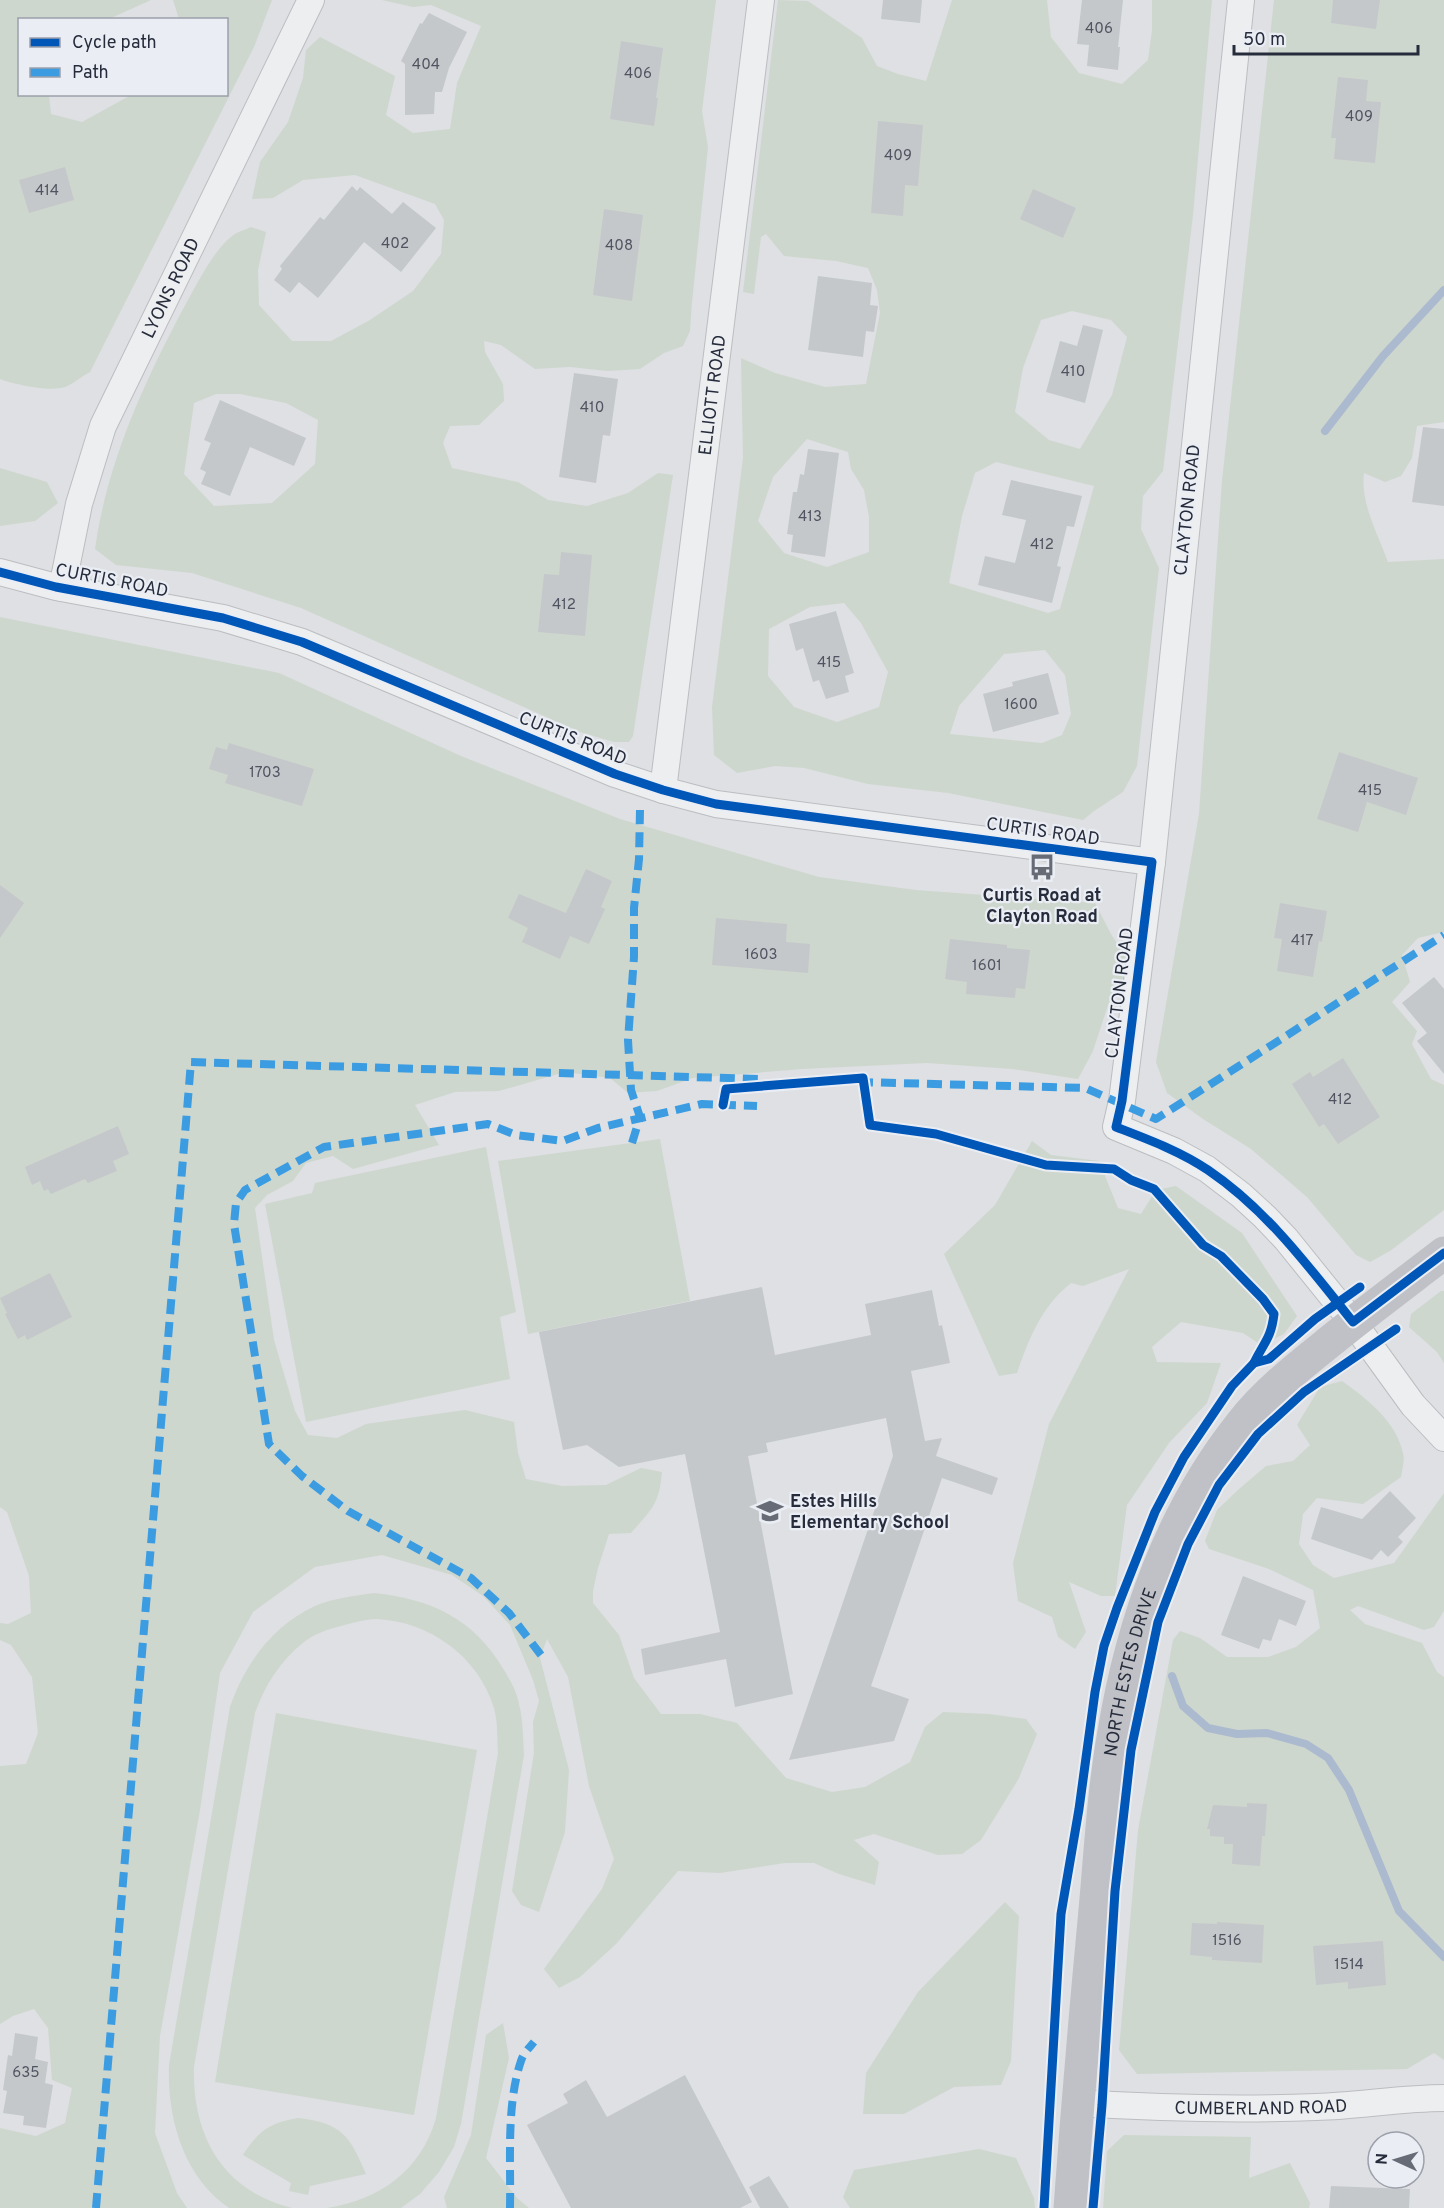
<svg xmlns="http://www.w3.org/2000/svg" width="1444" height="2208" font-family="Overpass,sans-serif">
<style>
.green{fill:#ced7ce;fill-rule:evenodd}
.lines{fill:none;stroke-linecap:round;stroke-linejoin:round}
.stream{stroke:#acbacf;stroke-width:8}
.building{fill:#c5c8cb}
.minor-casing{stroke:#bbbdc0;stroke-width:28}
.minor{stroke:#edeef0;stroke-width:26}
.secondary{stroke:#bfc1c6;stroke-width:33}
.quiet{stroke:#3c9ce2;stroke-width:8;stroke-dasharray:15 8;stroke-linecap:butt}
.cycleway-casing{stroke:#eaeef4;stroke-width:13}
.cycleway{stroke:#0057b8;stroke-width:9}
.labels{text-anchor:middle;stroke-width:4.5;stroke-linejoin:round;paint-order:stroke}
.number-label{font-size:15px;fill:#505461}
.street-label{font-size:18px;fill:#262c3c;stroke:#eaeef4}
.poi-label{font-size:18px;font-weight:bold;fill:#262c3c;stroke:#eaeef4}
</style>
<rect width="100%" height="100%" fill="#dee0e3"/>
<g class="green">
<path d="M0 0H151L109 19 20 20V94L49 95 51 114 82 122 131 95 226 94V20L179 19 173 0H272L254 47 90 372C82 376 73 384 65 387 49 392 16 385 0 379Z"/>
<path d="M382 0H716L702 111 708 147 692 302 690 331 683 346 664 353 640 369 607 371 570 367 535 369 501 345 484 341 485 352 503 384 504 401 479 425 450 426 443 443 452 468 518 482 548 500 587 506 628 493 658 473 673 475 633 736 629 742H614L580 732 301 608 192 573 116 565 95 549C107 463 143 385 183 309 195 288 212 252 231 237 236 232 245 230 251 227L266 232 258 270 259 305 292 341H331L370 320 413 291 441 254 444 220 435 204 355 175 303 180 273 198 252 199 260 162 288 122 303 78 306 50 320 37 395 76 386 115 413 133 450 129 457 83 481 26 431 5 413 7ZM216 394H240L286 403 318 420 315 464 272 503 214 506 184 474 194 403Z"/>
<path d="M778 0 808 1 862 38 877 66 898 74 926 81 952 0H1047L1051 37 1079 73 1122 84 1148 60 1152 30V0H1212L1193 215 1163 471 1143 496 1141 529 1159 568 1137 766 1123 792 1094 811 1083 820 948 793 868 784 804 768 775 766 737 773 714 755 712 707 743 458 741 358 775 373 825 387 866 384 880 313 877 290 868 268 836 261 784 256 766 234 761 237 754 294 743 292ZM1072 311 1111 320 1127 337 1112 395 1080 449 1049 440 1015 412 1023 368 1041 320ZM807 439 848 452 851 469 864 490 869 517V552L827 567 784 553 758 521 773 477ZM996 462 1094 486 1060 609 1048 613 949 583 962 516 975 473ZM844 603 861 623 888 672 879 707 837 722 794 707 768 676 769 629 810 607ZM1045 650 1065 675 1071 714 1062 735 1042 743 950 734 959 706 1004 654Z"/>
<path d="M1274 0H1444V422L1417 426 1412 458 1401 476 1385 482 1364 473C1360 503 1378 534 1388 562L1444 559V932L1418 938 1402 955 1410 982 1392 1002 1417 1031 1412 1044 1431 1079 1444 1085V1210L1390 1251 1370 1262 1356 1255 1307 1197 1251 1149 1203 1119 1167 1093 1156 1062 1199 814 1222 481Z"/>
<polygon points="0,468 47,482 58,503 35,521 0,526"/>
<path d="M0 617 279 673 461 756 620 819 819 877 916 890 1095 903 1112 936 1132 963 1109 1002 1093 1051 1078 1079 1012 1069 927 1063 802 1069 693 1078 657 1091 628 1093 610 1078 565 1072 499 1091 455 1092 415 1105 439 1145 353 1169 333 1156 306 1163 293 1181 267 1195 255 1208 274 1340 295 1411 308 1435 337 1438 366 1424 465 1410 514 1422 518 1453 526 1479 562 1486 606 1485 641 1468 662 1472C659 1505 652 1509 631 1533L609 1534 598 1568 593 1591V1603L619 1635 634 1678 661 1714H700L737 1723 786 1778 832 1792 865 1787 910 1762 925 1727 943 1712 989 1714 1026 1719 1037 1734 1019 1778 981 1840 962 1854 938 1855 874 1834 854 1840 879 1862 875 1885 839 1874 814 1863H785L720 1873 678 1871 616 1944 580 1977 559 1988 544 1969 602 1889 614 1859 589 1786 568 1677 547 1639 540 1658 569 1770 565 1832 539 1912 521 1905 512 1891 534 1753 533 1722 539 1701 533 1680 510 1625 483 1596 452 1575 382 1555 315 1567 253 1612 220 1673 200 1810 160 2036 155 2133 177 2193 187 2208H0V2128L36 2136 65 2123 72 2088 52 2080 48 2028 34 2009 13 2016 0 2024V1766L26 1764 38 1733 32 1677 11 1645 0 1640V1623L8 1624 31 1613 29 1576 7 1512 0 1507Z"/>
<polygon points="660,1139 690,1301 528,1334 498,1161"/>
<path d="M1032 1141 1051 1155 1099 1161 1118 1208 1141 1214 1156 1190 1176 1186 1242 1233 1297 1316 1284 1334 1261 1345 1243 1333 1181 1322 1152 1347 1157 1362 1221 1363 1207 1403 1169 1443 1127 1505 1115 1596H1101L1069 1582 1086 1632 1075 1649 1058 1637 1052 1617 1018 1601 1013 1563 1049 1424 1129 1269 1083 1286 1071 1283C1042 1306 1029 1338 1017 1373L999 1376 944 1254 995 1205Z"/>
<polygon points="486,1147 516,1312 500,1317 510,1379 306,1422 265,1204 312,1193 315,1183"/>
<polygon points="1441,1291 1444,1291 1444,1363 1437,1352 1409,1327 1411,1314"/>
<path d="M1342 1381C1367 1399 1396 1421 1403 1453 1405 1460 1402 1470 1401 1477L1363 1504 1317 1498 1303 1514 1299 1544 1313 1565 1334 1578 1394 1563 1444 1493V1611L1434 1627 1424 1630 1358 1606 1350 1610 1365 1624 1422 1643 1437 1672 1444 1677V2060L1434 2053 1407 2069 1137 2074 1119 2050 1138 1830 1173 1640 1180 1631 1200 1638 1227 1657H1268L1296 1647 1320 1628 1313 1590 1269 1569 1209 1549 1205 1541 1217 1510 1239 1489 1266 1466 1293 1461 1310 1445 1297 1425 1320 1387Z"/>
<path d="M374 1593C432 1599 474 1619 504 1670 510 1680 517 1692 519 1704 523 1720 523 1738 524 1755L461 2124 454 2147 439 2172 420 2194 401 2208H327C379 2200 421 2171 436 2118L498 1753C497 1739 498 1722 494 1708 478 1656 430 1622 377 1619 365 1619 352 1623 341 1626 328 1629 314 1634 304 1642 280 1661 265 1685 255 1713L194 2067C192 2136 223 2191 292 2208H229C183 2176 167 2118 169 2065L230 1707C245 1664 272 1626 315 1606 333 1598 355 1596 374 1593Z"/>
<polygon points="276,1713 477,1750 414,2115 215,2082"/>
<polygon points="1005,1902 1019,1916 1011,2061 1001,2085 954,2087 904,2114 863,2114 866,2073 918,1992"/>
<polygon points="503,2023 509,2058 486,2158 517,2198 529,2208 447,2208 444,2197 471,2135 486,2035"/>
<path d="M298 2118C342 2123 350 2136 366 2174L310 2186 308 2195 289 2191 291 2183 243 2155C259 2130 270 2123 298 2118Z"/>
<polygon points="1124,2135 1251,2137 1249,2178 1290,2163 1310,2203 1309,2208 1103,2208 1107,2151"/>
<polygon points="979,2149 1016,2158 1034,2198 1035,2208 850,2208 843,2197 854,2170"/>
</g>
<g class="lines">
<g class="stream">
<polyline points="1325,431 1383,356 1444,290"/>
<polyline points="1172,1676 1183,1706 1208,1728 1237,1734 1267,1733 1306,1744 1328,1758 1349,1790 1399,1911 1444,1957"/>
</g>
</g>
<g class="building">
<polygon points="883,0 922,0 920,23 881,19"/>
<polygon points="1082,0 1123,0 1118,47 1120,47 1118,70 1087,66 1089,45 1077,44"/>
<polygon points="1333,0 1380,0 1376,29 1331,23"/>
<polygon points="429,13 467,32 449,68 442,92 435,92 434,114 405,115 405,64 401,61 420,23 422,24"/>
<polygon points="621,41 663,48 656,98 658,98 654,126 610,119"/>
<polygon points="1338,77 1368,80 1366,101 1381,102 1375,163 1334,159 1336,138 1331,138"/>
<polygon points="878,121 923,125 918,186 905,185 903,216 871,213"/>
<polygon points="65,167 74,200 29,213 19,180"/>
<polygon points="352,186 357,191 360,187 392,214 403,202 436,228 401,272 364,242 318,298 299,282 290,293 274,280 282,269 280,266 320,217 324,220"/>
<polygon points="1033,189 1076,208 1063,238 1020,219"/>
<polygon points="604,209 643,215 632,301 593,295"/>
<polygon points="818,276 872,283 870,305 878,306 874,332 866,331 863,357 808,350"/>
<polygon points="1083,325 1103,330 1085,403 1046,392 1060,341 1077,346"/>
<polygon points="574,373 618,379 610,436 603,435 596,483 559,477"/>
<polygon points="220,400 306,438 294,466 250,447 230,496 201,484 206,472 200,469 211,443 204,440"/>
<polygon points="1423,427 1444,429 1444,506 1412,502"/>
<polygon points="808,449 839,453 825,557 791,552 793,535 787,534 793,492 797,492 800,474 804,475"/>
<polygon points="1011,480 1082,496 1074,527 1067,526 1057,566 1061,567 1052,603 978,585 985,556 1015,563 1026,520 1002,515"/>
<polygon points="561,552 592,555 585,636 538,632 544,574 559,575"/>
<polygon points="836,611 854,673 845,676 849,692 826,699 819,680 813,682 803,648 796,651 789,624"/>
<polygon points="1048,673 1059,714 993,732 983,694 1013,686 1012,682"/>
<polygon points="229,743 314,769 302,806 225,783 228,775 209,769 216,747 227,750"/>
<polygon points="1339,752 1418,778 1406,815 1367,802 1358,832 1317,819"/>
<polygon points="586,869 612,881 601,907 605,909 589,944 570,936 560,959 522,942 528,928 508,918 519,894 566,913"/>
<polygon points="0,885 24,903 0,938"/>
<polygon points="1280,903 1327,911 1322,942 1319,941 1313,977 1277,971 1282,939 1274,938"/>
<polygon points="716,918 787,924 786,942 810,944 808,973 712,965"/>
<polygon points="950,939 1007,945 1007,948 1030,950 1025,989 1016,988 1015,998 966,994 967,982 945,979"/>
<polygon points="1434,977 1444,989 1444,1074 1417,1041 1427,1033 1402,1003"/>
<polygon points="1343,1058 1380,1117 1338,1144 1324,1124 1319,1127 1292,1084 1310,1072 1313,1077"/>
<polygon points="118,1126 129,1154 113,1161 117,1171 88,1183 85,1179 51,1194 48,1189 44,1191 40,1181 32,1185 25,1167"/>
<polygon points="50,1273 72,1317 27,1340 25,1335 18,1339 5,1314 7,1313 0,1298"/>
<polygon points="762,1287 775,1355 871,1335 865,1304 932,1290 939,1326 942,1325 950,1363 911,1371 925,1441 942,1438 936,1456 998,1478 992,1495 942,1478 871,1686 909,1699 894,1741 789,1760 893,1456 886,1418 766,1443 768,1452 748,1456 793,1694 735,1707 726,1659 645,1675 641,1649 720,1632 685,1454 619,1467 587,1445 563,1450 539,1332"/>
<polygon points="1390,1491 1416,1518 1398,1537 1403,1542 1388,1557 1381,1550 1372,1560 1311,1539 1321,1507 1362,1519"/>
<polygon points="1243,1576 1306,1601 1296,1626 1279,1619 1271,1641 1263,1639 1259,1649 1221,1635"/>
<polygon points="1247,1803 1267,1804 1265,1836 1262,1836 1260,1866 1232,1864 1233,1844 1224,1844 1224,1837 1210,1836 1210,1829 1207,1829 1213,1805 1247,1807"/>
<polygon points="1217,1922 1264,1925 1262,1963 1212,1960 1212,1957 1190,1955 1192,1923 1217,1924"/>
<polygon points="1383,1941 1386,1985 1348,1989 1348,1982 1316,1985 1313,1946"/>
<polygon points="15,2033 38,2037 35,2059 48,2062 45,2083 53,2085 46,2128 23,2125 24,2116 3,2113 7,2091 3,2090 8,2055 12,2056"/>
<polygon points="685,2075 752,2202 740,2208 571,2208 527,2125 568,2103 563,2094 586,2080 607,2117"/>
<polygon points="769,2176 789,2208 760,2208 749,2187"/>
<polygon points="1331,2186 1410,2189 1409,2208 1329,2208"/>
</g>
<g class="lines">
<g class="minor-casing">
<g id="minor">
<polyline points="1241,0 1152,862 1122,1101 1116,1127 1174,1151 1207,1169 1241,1195 1265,1217 1286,1239 1353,1322 1413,1405 1444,1438"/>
<polyline points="0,572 56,587 223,618 302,642 615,774 663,790 716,804 1152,862"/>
<path id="s1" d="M62 588 79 504 103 426 311 0"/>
<path id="s2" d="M663 790 761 0"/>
<path id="s3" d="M1077 2103C1157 2108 1236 2110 1316 2107 1359 2106 1401 2098 1444 2098"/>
</g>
</g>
<use href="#minor" class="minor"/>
<path class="secondary" id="s4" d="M1070 2208C1077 2112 1085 2017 1094 1921 1100 1858 1103 1794 1114 1732 1132 1622 1171 1512 1241 1424 1265 1393 1298 1367 1328 1343 1366 1312 1405 1283 1444 1253"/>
<g class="quiet">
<polyline points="858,1082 1085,1088 1156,1119 1444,935"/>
<polyline points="632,1143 640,1117 631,1090 628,1040 634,957 634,908 639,859 640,810"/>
<polyline points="541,1655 509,1613 471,1578 348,1511 302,1476 269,1444 234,1224 236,1203 245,1190 324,1147 488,1124 516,1135 563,1141 598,1128 702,1104 757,1106"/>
<polyline points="96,2208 191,1062 759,1079"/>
<path d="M510 2208C511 2162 506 2105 521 2061 523 2054 529 2048 534 2042"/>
</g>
<g class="cycleway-casing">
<g id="cycleway">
<path d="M0 572 56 587 223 618 302 642 615 774 663 790 716 804 1152 862 1122 1101 1116 1127C1147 1139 1180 1151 1208 1170 1267 1210 1309 1267 1353 1322L1444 1253"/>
<path d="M723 1105 726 1089 863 1078 870 1125 936 1134 1046 1165 1114 1169 1131 1180 1154 1189 1203 1245 1221 1256 1263 1299 1274 1314C1271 1339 1264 1342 1254 1363"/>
<polyline points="1044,2208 1061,1914 1079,1809 1095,1692 1104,1646 1117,1608 1155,1512 1184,1457 1232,1386 1254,1363 1269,1359 1315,1319 1360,1287"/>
<polyline points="1093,2208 1102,2105 1115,1891 1131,1750 1158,1622 1188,1544 1219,1485 1258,1434 1304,1392 1396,1329"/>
</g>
</g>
<use href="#cycleway" class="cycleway"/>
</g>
<defs>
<g id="bus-bare" transform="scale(2.07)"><path d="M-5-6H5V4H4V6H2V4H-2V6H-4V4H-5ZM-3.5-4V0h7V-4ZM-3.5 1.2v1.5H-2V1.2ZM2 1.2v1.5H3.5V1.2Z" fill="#666b76" stroke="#eaeef4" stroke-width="2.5" paint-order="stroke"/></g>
<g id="school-bare" transform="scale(2.07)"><path d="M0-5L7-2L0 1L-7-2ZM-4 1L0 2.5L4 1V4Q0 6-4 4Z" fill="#666b76" stroke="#eaeef4" stroke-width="2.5" paint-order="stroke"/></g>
</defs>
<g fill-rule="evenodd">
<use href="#bus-bare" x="1042" y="867"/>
<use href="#school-bare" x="770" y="1511"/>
</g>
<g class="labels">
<g class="number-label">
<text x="1099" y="33">406</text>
<text x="426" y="69">404</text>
<text x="638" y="78">406</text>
<text x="1359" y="121">409</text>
<text x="898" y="160">409</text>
<text x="47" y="195">414</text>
<text x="395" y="248">402</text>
<text x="619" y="250">408</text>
<text x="1073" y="376">410</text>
<text x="592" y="412">410</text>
<text x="810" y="521">413</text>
<text x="1042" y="549">412</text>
<text x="564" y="609">412</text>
<text x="829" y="667">415</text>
<text x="1021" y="709">1600</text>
<text x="265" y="777">1703</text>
<text x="1370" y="795">415</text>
<text x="1302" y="945">417</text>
<text x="761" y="959">1603</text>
<text x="987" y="970">1601</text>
<text x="1340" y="1104">412</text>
<text x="1227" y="1945">1516</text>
<text x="1349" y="1969">1514</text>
<text x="26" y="2077">635</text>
</g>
<g class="street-label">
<text dy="6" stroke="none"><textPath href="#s1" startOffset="321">LYONS ROAD</textPath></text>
<text dy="6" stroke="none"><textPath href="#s2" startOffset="398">ELLIOTT ROAD</textPath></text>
<text transform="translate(1187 510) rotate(-84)" y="6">CLAYTON ROAD</text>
<text transform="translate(112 580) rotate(11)" y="6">CURTIS ROAD</text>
<text transform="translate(573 738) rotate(22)" y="6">CURTIS ROAD</text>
<text transform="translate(1043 831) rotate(8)" y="6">CURTIS ROAD</text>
<text transform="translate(1119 993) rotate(-83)" y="6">CLAYTON ROAD</text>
<text dy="6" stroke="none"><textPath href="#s4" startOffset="540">NORTH ESTES DRIVE</textPath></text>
<text dy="6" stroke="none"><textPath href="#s3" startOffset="184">CUMBERLAND ROAD</textPath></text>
</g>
<g class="poi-label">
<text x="1042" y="901">Curtis Road at<tspan x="1042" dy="21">Clayton Road</tspan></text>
<text x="790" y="1507" text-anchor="start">Estes Hills<tspan x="790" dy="21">Elementary School</tspan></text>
</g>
</g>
<rect x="18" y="18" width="210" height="78" fill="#eaeef4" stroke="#9ca0aa" stroke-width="1.5"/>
<rect x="30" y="38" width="30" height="9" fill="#0057b8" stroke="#9ca0aa" stroke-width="1.5"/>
<text x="72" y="48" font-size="18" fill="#262c3c">Cycle path</text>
<rect x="30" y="68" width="30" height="9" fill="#3c9ce2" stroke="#9ca0aa" stroke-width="1.5"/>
<text x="72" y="78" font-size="18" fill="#262c3c">Path</text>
<g transform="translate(1396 2160) rotate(274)"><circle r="28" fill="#eaeef4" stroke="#9ca0aa" stroke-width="1.5"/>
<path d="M0-4.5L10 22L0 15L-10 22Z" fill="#666b76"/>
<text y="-9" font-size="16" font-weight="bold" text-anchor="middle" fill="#262c3c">N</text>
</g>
<path d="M1234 45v9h184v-9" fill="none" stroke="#262c3c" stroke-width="3"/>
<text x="1243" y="45" font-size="18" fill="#262c3c" stroke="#eaeef4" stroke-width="4.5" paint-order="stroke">50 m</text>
</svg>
